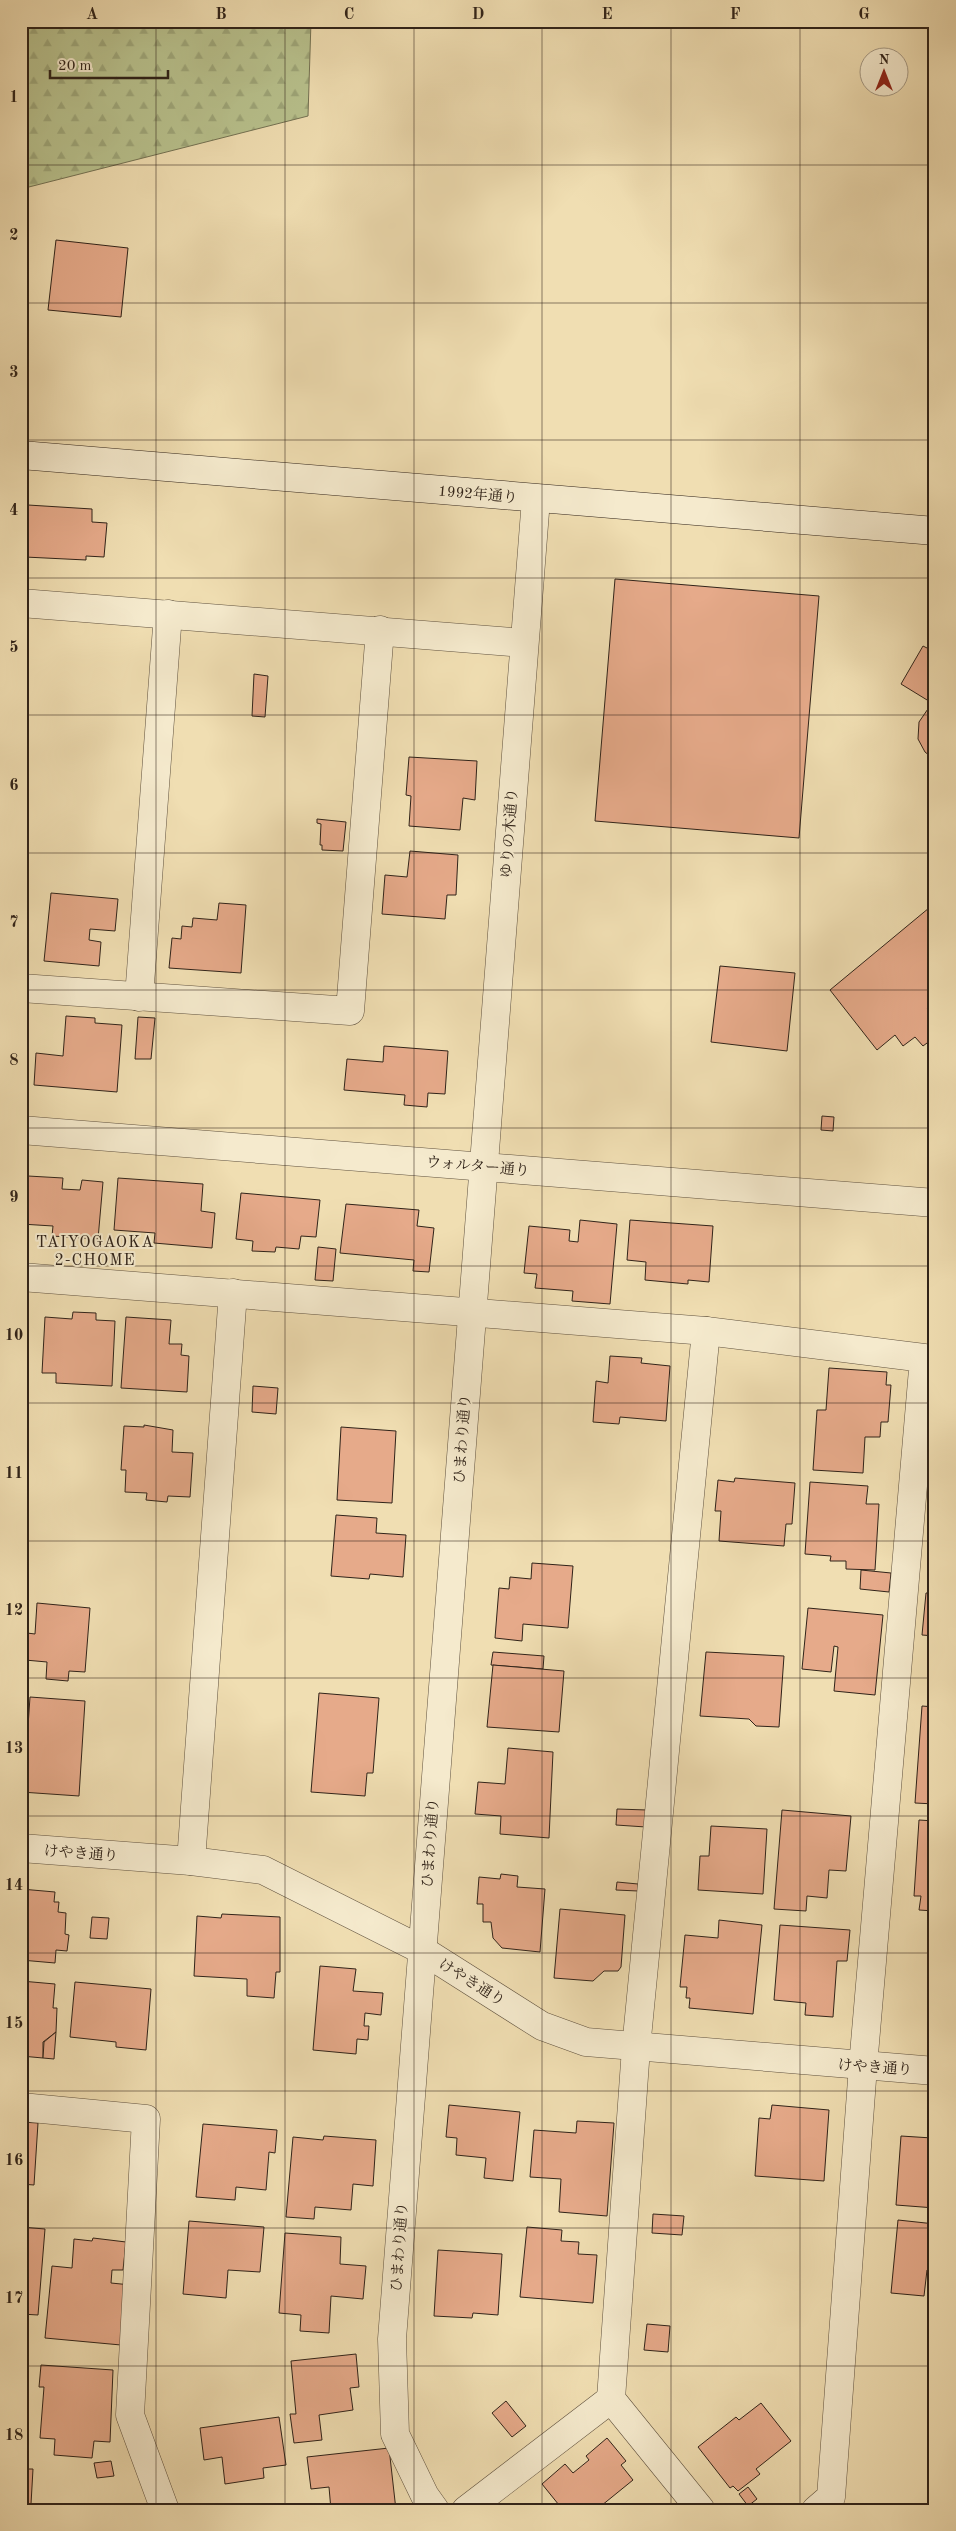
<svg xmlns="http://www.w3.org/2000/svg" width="956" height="2531" font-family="'Old Standard TT','Noto Serif JP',serif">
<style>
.forest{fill:url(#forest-firs);stroke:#747253}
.building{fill:#e6aa8a;stroke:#302319}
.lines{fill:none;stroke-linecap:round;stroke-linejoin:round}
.street-casing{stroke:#60523f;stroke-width:29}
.secondary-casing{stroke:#302319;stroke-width:29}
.street{stroke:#f5eacd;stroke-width:28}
.secondary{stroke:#f5eacd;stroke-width:28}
.grid{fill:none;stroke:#302319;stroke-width:1;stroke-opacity:0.55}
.labels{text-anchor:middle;stroke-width:4;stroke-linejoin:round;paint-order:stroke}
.street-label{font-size:15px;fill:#302319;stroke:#f5eacd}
.neighbourhood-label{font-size:16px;letter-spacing:1px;fill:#302319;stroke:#f5eacd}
.neatline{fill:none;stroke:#302319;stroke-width:2}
.grid-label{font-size:16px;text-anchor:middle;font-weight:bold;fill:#302319}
</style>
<defs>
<pattern id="forest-firs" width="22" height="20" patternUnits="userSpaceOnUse" patternTransform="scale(1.25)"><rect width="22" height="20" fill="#b8c18d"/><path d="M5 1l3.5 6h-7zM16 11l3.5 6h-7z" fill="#9ea679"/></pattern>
</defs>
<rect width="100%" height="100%" fill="#f0deb2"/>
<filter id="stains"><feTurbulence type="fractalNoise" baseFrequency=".004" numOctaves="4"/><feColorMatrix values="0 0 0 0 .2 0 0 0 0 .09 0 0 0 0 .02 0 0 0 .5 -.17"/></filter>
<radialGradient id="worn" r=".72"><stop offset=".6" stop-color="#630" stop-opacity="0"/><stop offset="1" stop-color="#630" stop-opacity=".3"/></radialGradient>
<polygon class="forest" points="21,21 311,21 308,116 21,189"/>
<g class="building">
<polygon points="56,240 128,248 121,317 48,310"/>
<polygon points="28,505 92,509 92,522 107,523 104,557 86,556 86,560 25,557"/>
<polygon points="615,579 819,596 799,838 595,821"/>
<polygon points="923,646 935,652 935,760 925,752 918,739 919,722 932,703 901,684"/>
<polygon points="254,674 268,676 265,717 252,716"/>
<polygon points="409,757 477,761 475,800 463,798 460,830 409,826 411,796 406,795"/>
<polygon points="317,819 346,822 343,851 322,850 322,845 320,845 321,824 317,823"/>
<polygon points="410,851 458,855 456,895 447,895 445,919 382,914 385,875 407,877"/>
<polygon points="51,893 118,899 115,931 90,929 89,940 101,942 99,966 44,961"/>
<polygon points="219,903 246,905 241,973 169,968 172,938 181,939 182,926 192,927 193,918 217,920"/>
<polygon points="935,903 935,1001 927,1008 935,1017 935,1037 923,1046 915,1037 903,1046 895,1035 877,1050 830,990"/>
<polygon points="720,966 795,973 787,1051 711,1042"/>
<polygon points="66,1016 95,1018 95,1023 122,1025 117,1092 34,1085 36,1053 63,1056"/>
<polygon points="138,1017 155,1018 151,1059 135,1059"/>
<polygon points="384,1046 448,1051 445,1094 428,1093 427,1107 404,1105 405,1095 344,1090 347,1059 383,1062"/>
<polygon points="822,1116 834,1117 833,1131 821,1130"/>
<polygon points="28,1176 63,1178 62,1189 80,1190 82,1180 103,1182 98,1239 52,1236 53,1226 21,1224 21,1193 27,1194"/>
<polygon points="118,1178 203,1184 201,1211 215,1213 212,1248 154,1243 155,1233 114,1230"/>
<polygon points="241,1193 320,1200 316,1237 301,1236 299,1249 276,1247 275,1252 252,1251 253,1241 236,1239"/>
<polygon points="346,1204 419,1210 417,1226 434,1228 429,1272 413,1271 414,1260 340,1253"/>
<polygon points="580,1220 617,1224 610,1304 572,1301 573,1291 535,1288 537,1274 524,1273 529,1226 570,1230 569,1241 578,1242"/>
<polygon points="630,1220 713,1226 709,1282 688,1280 688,1284 645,1280 646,1262 627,1260"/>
<polygon points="318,1247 336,1249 333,1281 315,1280"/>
<polygon points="73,1312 96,1313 96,1320 115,1321 112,1386 56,1383 56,1373 42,1373 45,1317 72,1319"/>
<polygon points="126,1317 171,1320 169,1344 182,1344 181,1355 189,1356 187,1392 121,1388"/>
<polygon points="610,1356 642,1358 641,1363 670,1366 666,1421 620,1417 619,1424 593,1422 596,1381 608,1383"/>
<polygon points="829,1368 887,1372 886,1385 891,1385 888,1422 881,1422 880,1437 865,1437 863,1473 813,1470 817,1410 826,1410"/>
<polygon points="253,1386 278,1388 276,1414 252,1412"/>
<polygon points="144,1425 173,1430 172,1452 193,1453 190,1497 168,1496 167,1502 146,1500 147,1493 125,1492 126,1470 121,1470 124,1426 144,1427"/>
<polygon points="341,1427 396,1431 392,1503 337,1500"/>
<polygon points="735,1478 795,1483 792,1524 786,1524 784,1546 719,1541 721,1511 715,1511 718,1480 734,1482"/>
<polygon points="810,1482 868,1486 866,1504 879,1504 875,1570 846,1569 846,1561 830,1561 831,1556 805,1554"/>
<polygon points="336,1515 377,1518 376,1533 406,1535 403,1577 370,1574 369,1579 331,1576"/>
<polygon points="532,1563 573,1566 568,1628 523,1624 522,1641 495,1638 499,1588 509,1589 510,1577 531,1579"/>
<polygon points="861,1570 891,1573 889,1592 860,1589"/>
<polygon points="926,1593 935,1593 935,1636 922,1635"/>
<polygon points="37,1603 90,1608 85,1672 69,1671 68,1681 46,1679 47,1662 25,1660 27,1633 35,1634"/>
<polygon points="808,1608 883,1615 875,1695 834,1691 838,1647 834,1646 831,1672 802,1669"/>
<polygon points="493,1652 544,1656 543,1669 491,1665"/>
<polygon points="706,1652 784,1656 779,1727 756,1726 749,1719 700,1716"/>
<polygon points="493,1665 564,1671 559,1732 487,1727"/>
<polygon points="319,1693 379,1698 373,1773 367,1773 365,1796 311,1792"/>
<polygon points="30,1697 85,1701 79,1796 21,1792 21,1741 27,1741"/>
<polygon points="922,1706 935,1707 935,1804 915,1803"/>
<polygon points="508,1748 553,1752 549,1838 500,1834 501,1816 475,1814 478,1782 505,1784"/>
<polygon points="617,1809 647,1810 646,1827 616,1825"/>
<polygon points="782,1810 851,1816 846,1871 829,1870 827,1898 807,1896 806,1911 774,1909"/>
<polygon points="919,1820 935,1821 935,1911 919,1910 921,1896 914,1896"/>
<polygon points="711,1826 767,1829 763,1894 698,1890 700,1856 709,1856"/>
<polygon points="501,1874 518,1876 517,1887 545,1889 540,1952 502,1948 493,1938 491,1922 483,1922 483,1904 477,1904 479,1877 500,1879"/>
<polygon points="617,1882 638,1884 638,1891 616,1890"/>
<polygon points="21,1889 55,1892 54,1902 59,1902 58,1912 66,1913 65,1934 69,1935 67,1951 56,1950 55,1963 21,1960"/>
<polygon points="560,1909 625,1915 621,1967 618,1971 604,1971 593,1981 554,1978"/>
<polygon points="222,1914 280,1917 280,1972 276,1972 274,1998 247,1996 247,1979 194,1976 197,1916 221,1918"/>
<polygon points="92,1917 109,1918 107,1939 90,1938"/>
<polygon points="719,1920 762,1925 753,2014 689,2008 690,1998 686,1998 687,1987 680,1987 685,1935 718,1938"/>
<polygon points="780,1925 850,1930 847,1961 837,1961 833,2017 805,2015 806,2003 774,2000"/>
<polygon points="320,1966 356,1969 353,1991 383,1993 381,2015 365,2013 364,2026 369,2026 368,2040 357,2039 356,2054 313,2050"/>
<polygon points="21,1981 55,1984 53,2008 57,2008 56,2032 43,2042 43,2058 21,2056"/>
<polygon points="75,1982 151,1989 146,2050 116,2047 116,2042 70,2037"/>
<polygon points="56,2032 54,2059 43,2058 44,2042"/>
<polygon points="449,2105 520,2112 513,2181 484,2178 486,2158 456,2155 457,2138 446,2137"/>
<polygon points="772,2105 829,2110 824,2181 755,2176 759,2118 770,2119"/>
<polygon points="577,2121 614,2123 607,2216 559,2212 561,2179 530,2177 534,2130 576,2133"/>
<polygon points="21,2122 38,2123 34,2185 21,2184"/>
<polygon points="203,2124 277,2130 275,2153 269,2152 266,2190 236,2187 235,2200 196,2197"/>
<polygon points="324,2136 376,2140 373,2186 353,2184 351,2210 315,2207 314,2219 286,2217 293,2137 323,2140"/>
<polygon points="901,2136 932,2138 932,2143 935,2144 935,2208 896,2205"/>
<polygon points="653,2214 684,2216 682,2235 652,2233"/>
<polygon points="898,2220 935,2224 935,2270 927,2270 924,2296 891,2293"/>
<polygon points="189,2221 264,2227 260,2272 228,2270 226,2298 183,2294"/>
<polygon points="21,2227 45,2229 38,2315 21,2314"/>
<polygon points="527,2227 562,2230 561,2241 579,2242 578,2254 597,2255 593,2303 520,2297"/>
<polygon points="285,2233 341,2237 340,2264 366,2266 363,2299 331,2296 329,2333 300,2331 301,2315 279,2313"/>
<polygon points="93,2238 126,2242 123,2270 112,2270 111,2283 131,2285 121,2345 45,2338 52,2266 72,2268 74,2239 92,2241"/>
<polygon points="438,2250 502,2254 498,2315 473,2313 472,2318 434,2316"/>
<polygon points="647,2324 670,2326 668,2352 644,2350"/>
<polygon points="356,2354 359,2387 350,2388 353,2410 319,2415 322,2440 294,2443 290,2414 296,2414 291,2361"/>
<polygon points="41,2365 113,2370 110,2442 94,2441 92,2458 54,2455 55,2439 40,2438 44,2387 39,2387"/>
<polygon points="506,2401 526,2426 512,2437 492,2413"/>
<polygon points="761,2403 791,2441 756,2469 760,2474 738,2491 733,2486 730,2488 698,2447 736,2417 739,2420"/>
<polygon points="279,2417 286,2465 263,2468 264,2478 225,2484 222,2457 204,2460 200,2428"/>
<polygon points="607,2438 626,2461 621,2465 633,2480 596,2510 563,2510 542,2484 565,2464 573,2473 589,2460 586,2456"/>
<polygon points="389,2448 396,2510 360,2510 360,2506 331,2510 329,2487 311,2489 307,2457"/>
<polygon points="21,2451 26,2451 25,2469 33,2469 31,2504 26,2504 26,2510 21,2510"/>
<polygon points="111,2461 114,2476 97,2478 94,2463"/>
<polygon points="748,2487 757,2499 748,2506 739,2494"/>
</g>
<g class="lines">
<g class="street-casing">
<g id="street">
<polyline points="21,603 524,643"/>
<polyline points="21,988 350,1011 380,630"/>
<polyline points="139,997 168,614"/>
<polyline points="21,1130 935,1203"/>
<polyline points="21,1277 706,1331 924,1358 863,2066 831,2497 816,2510"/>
<polyline points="21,1848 191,1861 263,1870 422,1950 542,2026 586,2042 935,2071"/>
<polyline points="191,1861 233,1293"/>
<polyline points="21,2107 146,2119 130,2415 165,2510"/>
<polyline points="435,2510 425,2496 395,2434 392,2339 536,499"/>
<polyline points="466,2510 611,2399"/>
<polyline points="701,2510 611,2399 636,2048 706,1331"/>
</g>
</g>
<g class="secondary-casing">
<polyline id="secondary" points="21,455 935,531"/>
</g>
<use href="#street" class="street"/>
<use href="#secondary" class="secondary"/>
</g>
<path class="grid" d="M156 21V2510M285 21V2510M414 21V2510M542 21V2510M671 21V2510M800 21V2510M21 165H935M21 303H935M21 440H935M21 578H935M21 715H935M21 853H935M21 990H935M21 1128H935M21 1266H935M21 1403H935M21 1541H935M21 1678H935M21 1816H935M21 1953H935M21 2091H935M21 2228H935M21 2366H935"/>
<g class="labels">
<g class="street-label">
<text transform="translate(478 494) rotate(5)" y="5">1992年通り</text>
<text transform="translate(509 833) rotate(-86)" y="5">ゆりの木通り</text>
<text transform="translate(478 1166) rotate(5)" y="5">ウォルター通り</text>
<text transform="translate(462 1439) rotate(-86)" y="5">ひまわり通り</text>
<text transform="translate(430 1843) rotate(-86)" y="5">ひまわり通り</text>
<text transform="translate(81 1853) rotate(4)" y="5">けやき通り</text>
<text transform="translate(472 1982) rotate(32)" y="5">けやき通り</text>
<text transform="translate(875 2067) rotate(4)" y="5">けやき通り</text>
<text transform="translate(399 2247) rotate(-86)" y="5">ひまわり通り</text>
</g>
<g class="neighbourhood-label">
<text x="95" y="1247">TAIYOGAOKA<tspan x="95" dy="18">2-CHOME</tspan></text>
</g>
</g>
<rect width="956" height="2531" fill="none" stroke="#f0deb2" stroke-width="55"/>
<g transform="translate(884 72)"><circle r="24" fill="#f5eacd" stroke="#a69a85"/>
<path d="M0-4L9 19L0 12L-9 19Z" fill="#8f2418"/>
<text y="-8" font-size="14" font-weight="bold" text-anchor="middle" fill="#302319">N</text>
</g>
<path d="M50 70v8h118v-8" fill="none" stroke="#302319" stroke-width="2.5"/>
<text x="58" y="70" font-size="15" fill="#302319" stroke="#f5eacd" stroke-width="4" paint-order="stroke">20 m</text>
<rect x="28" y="28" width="900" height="2476" class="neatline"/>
<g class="grid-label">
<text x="92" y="19">A</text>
<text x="221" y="19">B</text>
<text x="349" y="19">C</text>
<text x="478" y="19">D</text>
<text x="607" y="19">E</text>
<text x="735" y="19">F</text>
<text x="864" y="19">G</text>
<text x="14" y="102">1</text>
<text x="14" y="240">2</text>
<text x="14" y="377">3</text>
<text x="14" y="515">4</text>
<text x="14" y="652">5</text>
<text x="14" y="790">6</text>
<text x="14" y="927">7</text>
<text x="14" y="1065">8</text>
<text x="14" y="1202">9</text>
<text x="14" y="1340">10</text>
<text x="14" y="1478">11</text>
<text x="14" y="1615">12</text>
<text x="14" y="1753">13</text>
<text x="14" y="1890">14</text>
<text x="14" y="2028">15</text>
<text x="14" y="2165">16</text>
<text x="14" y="2303">17</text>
<text x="14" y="2440">18</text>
</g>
<rect width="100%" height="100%" filter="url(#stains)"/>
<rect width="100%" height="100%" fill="url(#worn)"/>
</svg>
